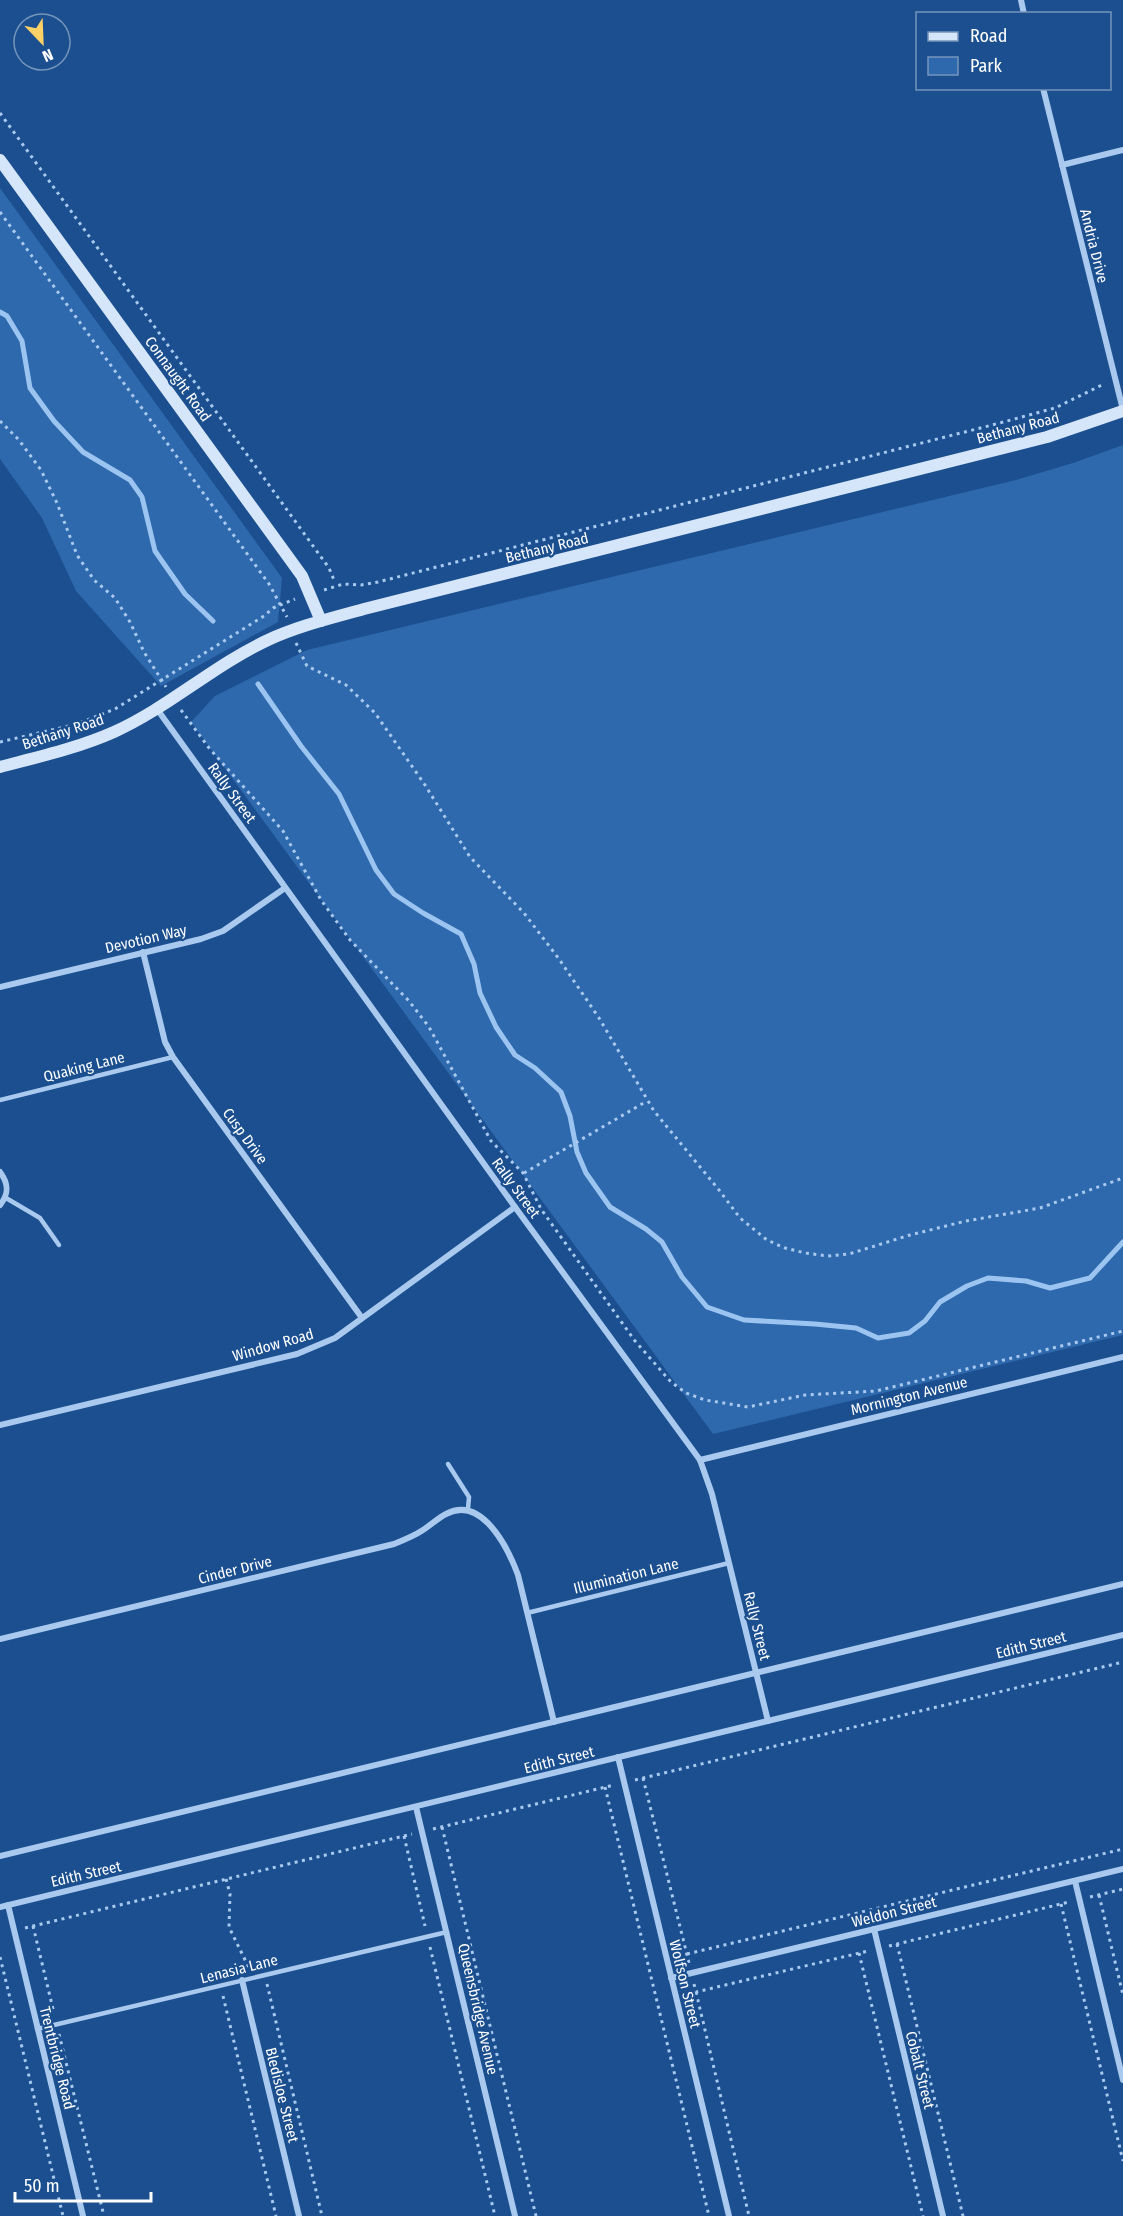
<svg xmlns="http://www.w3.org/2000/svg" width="1123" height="2216" font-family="'Fira Sans Condensed',sans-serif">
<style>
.green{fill:#2e69ad}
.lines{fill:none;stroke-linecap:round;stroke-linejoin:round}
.stream{stroke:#9cc4f0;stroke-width:5}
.path{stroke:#a9c9ee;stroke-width:3;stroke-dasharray:3 4.5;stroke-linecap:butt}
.lane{stroke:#a9c9ee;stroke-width:4.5}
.street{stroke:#a9c9ee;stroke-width:6}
.secondary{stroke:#d6e6fa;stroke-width:12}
.labels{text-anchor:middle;stroke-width:4.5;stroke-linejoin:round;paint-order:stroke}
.street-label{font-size:15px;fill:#fff;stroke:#1b4f8f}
</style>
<rect width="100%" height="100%" fill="#1b4f8f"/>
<g class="green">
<polygon points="0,188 282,578 278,622 161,686 76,591 42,518 0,459"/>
<polygon points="1123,445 1123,1335 713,1434 191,722 215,696 307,650 1016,480 1073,463"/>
</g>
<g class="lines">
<g class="stream">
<polyline points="0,312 7,316 22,341 30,388 54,421 83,452 130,480 142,497 155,551 185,594 213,621"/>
<polyline points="258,684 301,746 339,794 376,870 394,894 423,913 461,934 474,964 480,993 496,1027 515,1055 535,1068 561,1092 570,1116 577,1152 586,1173 610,1207 646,1229 662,1242 682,1277 707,1307 744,1320 815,1324 856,1328 878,1338 909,1333 925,1321 940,1302 967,1286 988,1278 1026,1281 1050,1288 1090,1278 1123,1242"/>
</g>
<g class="path">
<polyline points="0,113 329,568 334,580"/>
<polyline points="0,212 269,584 287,617"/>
<polyline points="0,421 19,440 41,470 57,503 77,555 94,580 115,598 130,622 144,652 166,687"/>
<polyline points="324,590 343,584 361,585 378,582 996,424 1055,408 1104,384"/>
<polyline points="296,643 307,666 346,685 375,713 425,785 470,857 524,913 559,959 599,1018 654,1111 719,1190 740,1218 767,1240 785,1248 805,1253 828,1256 849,1254 910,1235 966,1221 1040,1208 1123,1178"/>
<polyline points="181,710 209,748 283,831 321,900 350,940 409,1001 429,1027 491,1141 523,1173 541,1209 635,1341 671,1382 686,1393 705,1400 748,1407 805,1395 876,1391 1123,1331"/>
<polyline points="0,742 77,724 115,709 264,616 273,608 295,599"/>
<polyline points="524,1173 647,1101"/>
<polyline points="643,1778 689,1963"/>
<polyline points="635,1780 1123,1662"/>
<polyline points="605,1787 709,2216"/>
<polyline points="442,1827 536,2216"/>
<polyline points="433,1829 614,1785"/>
<polyline points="404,1836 425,1926"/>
<polyline points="226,1879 230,1894 229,1927 249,1968"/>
<polyline points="1099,1895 1123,1995"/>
<polyline points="1090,1897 1123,1889"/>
<polyline points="1061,1904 1123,2161"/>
<polyline points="33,1926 54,2013"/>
<polyline points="25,1928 412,1834"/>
<polyline points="897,1944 963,2216"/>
<polyline points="889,1946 1069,1902"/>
<polyline points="430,1947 495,2216"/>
<polyline points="859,1953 923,2216"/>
<polyline points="687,1954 1123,1849"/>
<polyline points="0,1957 63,2216"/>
<polyline points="267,1984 322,2216"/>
<polyline points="694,1984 696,1992 868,1951"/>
<polyline points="696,1992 749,2216"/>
<polyline points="223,1996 276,2216"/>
<polyline points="59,2034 104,2216"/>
</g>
<g class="lane">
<polyline points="0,1100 173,1057"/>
<polyline points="6,1198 40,1218 59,1245"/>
<polyline points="448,1464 469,1497 468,1509"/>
<polyline points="527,1613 729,1563"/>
<polyline points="37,2029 447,1932"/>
</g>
<g class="street">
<polyline points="1021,0 1024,14"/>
<polyline points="1043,88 1123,410"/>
<polyline points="1062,165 1123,150"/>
<polyline points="157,709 515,1207 700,1460 712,1494 768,1721"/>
<polyline points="143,952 165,1042 173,1057 362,1318"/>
<polyline points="0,987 201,939 223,931 285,888"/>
<path d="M0 1172C9 1184 9 1194 0 1205"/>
<polyline points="0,1425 297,1354 335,1338 515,1207"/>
<polyline points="700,1460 1123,1357"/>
<path d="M0 1639 394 1544C404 1540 414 1536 423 1530 431 1525 438 1518 446 1514 482 1495 508 1548 518 1575L554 1722"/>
<polyline points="618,1757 729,2216"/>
<polyline points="416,1807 515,2216"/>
<polyline points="0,1856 1123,1584"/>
<polyline points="1075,1881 1123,2080"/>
<polyline points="8,1905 83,2216"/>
<polyline points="0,1907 1123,1635"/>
<polyline points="874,1929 943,2216"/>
<polyline points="671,1978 1123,1869"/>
<polyline points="242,1980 299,2216"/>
</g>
<g class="secondary">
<polyline points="0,160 302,576 321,621"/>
<path d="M0 767C38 757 78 748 114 732 169 707 214 665 268 640 298 626 332 618 364 609L1047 437 1123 411"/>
</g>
</g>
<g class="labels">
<g class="street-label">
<text transform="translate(1094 246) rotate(76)" y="5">Andria Drive</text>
<text transform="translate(178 379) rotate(54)" y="5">Connaught Road</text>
<text transform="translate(1018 428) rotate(-15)" y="5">Bethany Road</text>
<text transform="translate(547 548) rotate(-14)" y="5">Bethany Road</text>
<text transform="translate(63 732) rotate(-18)" y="5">Bethany Road</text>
<text transform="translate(232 793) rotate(54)" y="5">Rally Street</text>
<text transform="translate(146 939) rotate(-13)" y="5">Devotion Way</text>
<text transform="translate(84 1067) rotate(-14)" y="5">Quaking Lane</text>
<text transform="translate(245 1136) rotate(54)" y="5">Cusp Drive</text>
<text transform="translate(516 1188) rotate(54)" y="5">Rally Street</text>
<text transform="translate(273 1345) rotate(-16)" y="5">Window Road</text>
<text transform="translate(909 1396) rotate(-14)" y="5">Mornington Avenue</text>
<text transform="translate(235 1570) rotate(-14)" y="5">Cinder Drive</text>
<text transform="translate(626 1576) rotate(-14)" y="5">Illumination Lane</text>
<text transform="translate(757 1626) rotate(76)" y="5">Rally Street</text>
<text transform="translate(1031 1645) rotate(-14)" y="5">Edith Street</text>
<text transform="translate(559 1760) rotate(-14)" y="5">Edith Street</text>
<text transform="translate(86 1874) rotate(-13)" y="5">Edith Street</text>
<text transform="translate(894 1912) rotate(-14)" y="5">Weldon Street</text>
<text transform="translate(239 1969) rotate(-14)" y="5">Lenasia Lane</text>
<text transform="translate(685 1984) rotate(76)" y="5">Wolfson Street</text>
<text transform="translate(478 2009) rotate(77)" y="5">Queensbridge Avenue</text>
<text transform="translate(57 2058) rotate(76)" y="5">Trentbridge Road</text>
<text transform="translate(920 2070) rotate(76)" y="5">Cobalt Street</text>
<text transform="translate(282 2095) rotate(76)" y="5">Bledisloe Street</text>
</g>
</g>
<rect x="916" y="12" width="195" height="78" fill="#1b4f8f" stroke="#7695bc" stroke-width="1.5"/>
<rect x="928" y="32" width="30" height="9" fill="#d6e6fa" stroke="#7695bc" stroke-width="1.5"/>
<text x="970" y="42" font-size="18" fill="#ffffff">Road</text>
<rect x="928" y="57" width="30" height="18" fill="#2e69ad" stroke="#7695bc" stroke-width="1.5"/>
<text x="970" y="72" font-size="18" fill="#ffffff">Park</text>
<g transform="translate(42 42) rotate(157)"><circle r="28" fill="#1b4f8f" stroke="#7695bc" stroke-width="1.5"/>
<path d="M0-4.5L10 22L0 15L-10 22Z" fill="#ffd166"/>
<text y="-9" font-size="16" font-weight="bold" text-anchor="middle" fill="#ffffff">N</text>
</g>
<path d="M15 2192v9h136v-9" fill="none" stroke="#ffffff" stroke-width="3"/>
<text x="24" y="2192" font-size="18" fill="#ffffff" stroke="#1b4f8f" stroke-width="4.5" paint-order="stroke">50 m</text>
</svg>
